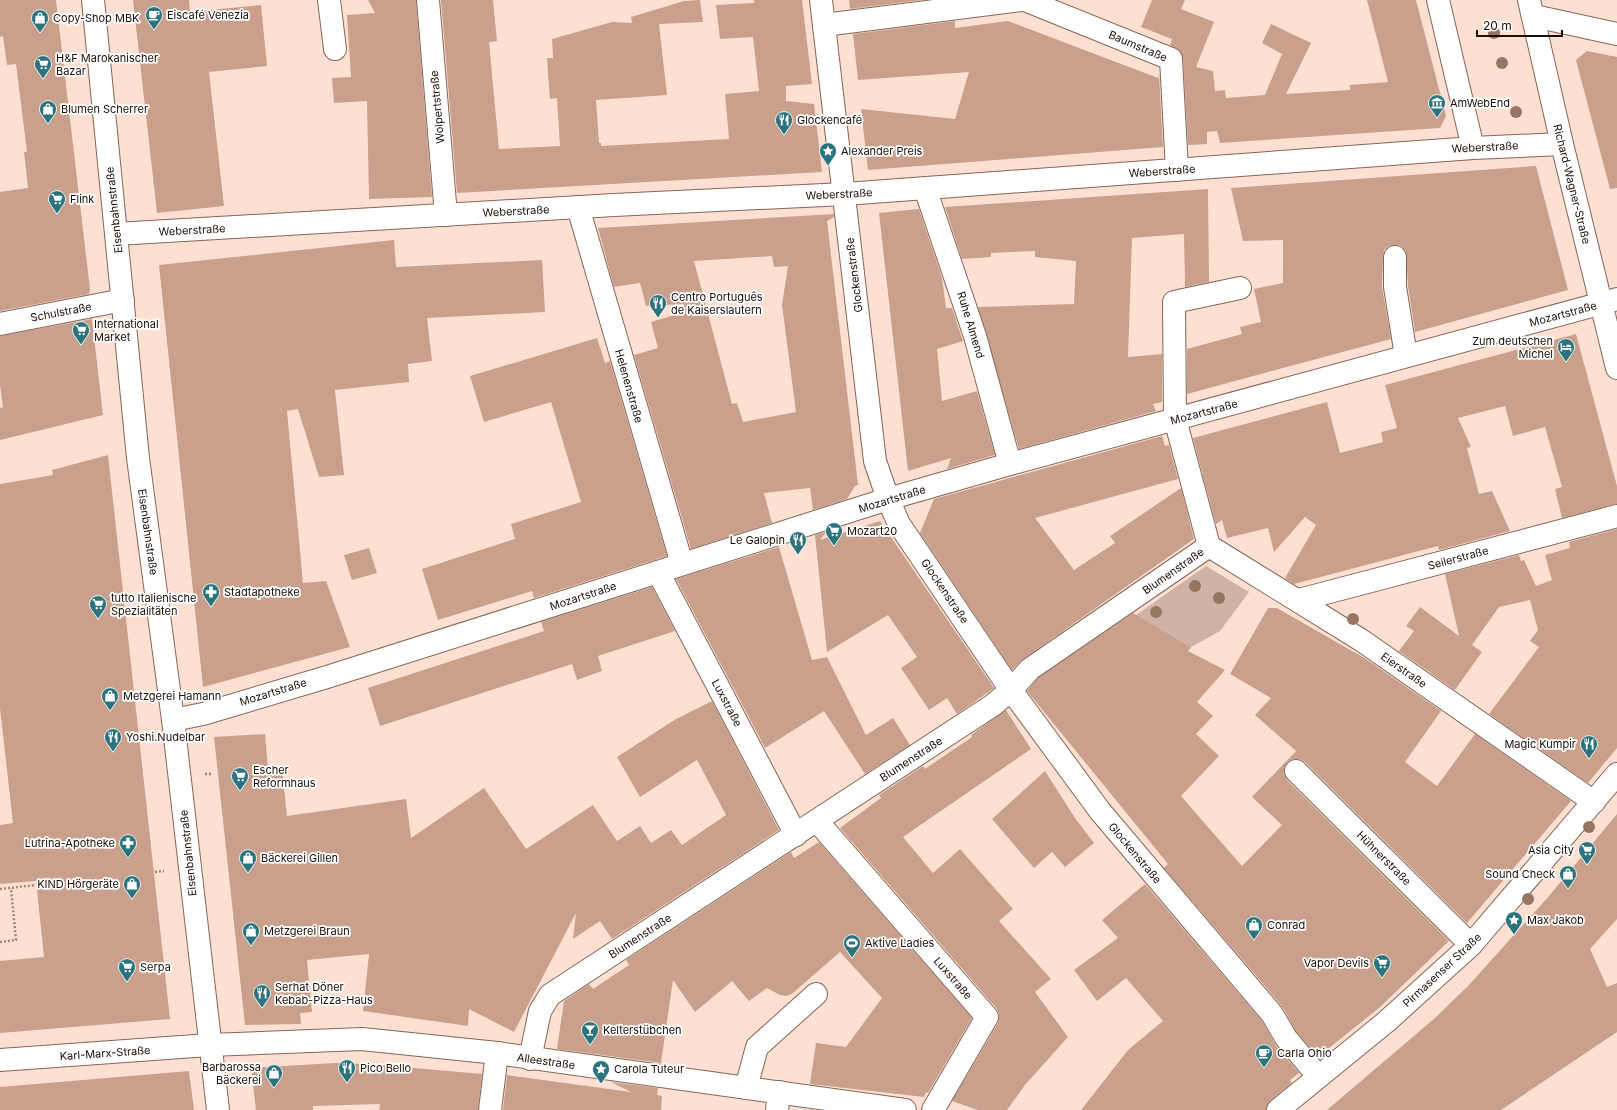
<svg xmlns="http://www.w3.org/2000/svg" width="1617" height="1110" font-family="Inter,sans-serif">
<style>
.green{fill:#cfb3a6}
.building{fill:#c8a08c;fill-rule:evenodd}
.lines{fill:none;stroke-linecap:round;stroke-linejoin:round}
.minor-casing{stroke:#846556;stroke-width:24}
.path{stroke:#9e887e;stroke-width:2.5;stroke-dasharray:2 2;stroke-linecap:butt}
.minor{stroke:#fff;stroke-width:22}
.tree{fill:#987563}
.labels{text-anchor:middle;stroke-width:3.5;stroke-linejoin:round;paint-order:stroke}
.poi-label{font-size:11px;fill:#190d08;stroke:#fff;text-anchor:start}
.street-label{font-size:11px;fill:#190d08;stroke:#fff}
</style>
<rect width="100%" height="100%" fill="#fee0d3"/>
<polygon class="green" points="1206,566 1249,592 1220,631 1191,647 1136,615"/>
<g class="building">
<polygon points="0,0 56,0 90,289 89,294 0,311 0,192 28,188 24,152 27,152 16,64 7,65 3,36 0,37"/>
<polygon points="133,0 189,0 190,12 261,5 267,66 209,72 224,206 157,213"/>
<polygon points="368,0 416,0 432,197 369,199 367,101 334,103 332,78 351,77 347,15 375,13"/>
<polygon points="441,0 493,0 497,41 489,42 499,149 560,146 557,98 550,99 548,74 547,58 553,58 552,39 612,22 632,23 631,17 684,1 700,0 703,22 659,24 667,95 596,100 599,143 601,143 601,146 729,139 725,94 759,91 753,37 720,39 716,5 754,3 754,0 802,0 812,84 786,86 786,101 814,104 822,172 457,193"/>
<polygon points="849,0 922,0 850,9"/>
<polygon points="1152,0 1185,0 1181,9 1214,22 1196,67 1213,71 1215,91 1225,90 1226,98 1265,95 1282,54 1262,43 1271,24 1311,43 1286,94 1350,90 1350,85 1388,82 1367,0 1416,0 1446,116 1440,128 1220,143 1217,131 1207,132 1207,144 1188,145 1183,58 1181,52 1170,45 1172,39 1141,27"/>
<polygon points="955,21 955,28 1008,21 1158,78 1159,74 1163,147 868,170 861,109 955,119 969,72 858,80 853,34"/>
<polygon points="1587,51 1617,57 1617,188 1610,189 1576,60"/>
<polygon points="1536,166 1568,290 1415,332 1408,286 1406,251 1401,246 1395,245 1389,246 1384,250 1383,257 1382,287 1391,339 1187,394 1187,349 1242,334 1240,327 1261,322 1254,289 1283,283 1283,240 1243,241 1231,188"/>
<polygon points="1208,189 1209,282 1185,287 1184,234 1132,238 1128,357 1162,354 1162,402 1153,404 1156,411 1019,449 978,307 1074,304 1076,261 1035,257 1035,251 991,253 991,257 962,259 945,207"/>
<polygon points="919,209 942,278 946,308 952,308 963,341 937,349 942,401 977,391 995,455 947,469 951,458 908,471 879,213"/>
<path d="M834 214V217L827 221 858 485 855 486 847 499 813 510 810 488 764 493 772 523 691 549 634 355 658 348 651 322 685 312 684 304 646 306 640 283 614 287 598 228ZM772 256 774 267 788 266 782 305 796 412 743 422 737 403 732 404 694 261Z"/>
<polygon points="394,240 396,267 542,260 545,312 427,318 432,361 408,364 409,382 335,390 344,475 319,477 298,409 287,411 303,583 326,581 350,647 203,687 159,265"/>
<polygon points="92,319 103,415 0,440 0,408 3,407 0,385 0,336"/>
<polygon points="1576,334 1617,486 1617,504 1562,518 1555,489 1562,487 1545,427 1513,436 1505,406 1458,418 1471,447 1467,448 1479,494 1492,491 1510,531 1439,550 1438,546 1294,584 1285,578 1316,525 1305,517 1274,552 1268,528 1227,538 1222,520 1216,524 1202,473 1204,472 1202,472 1193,438 1327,402 1340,453 1383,442 1381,432 1397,428 1385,385"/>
<polygon points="597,338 605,363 610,361 667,556 534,598 532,591 438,620 422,569 515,539 511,524 581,502 551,402 484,422 470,376"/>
<polygon points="1162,436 1165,446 1169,445 1178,479 1035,518 1074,570 1115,543 1110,536 1181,488 1194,539 1023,659 1012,670 920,533 934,499"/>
<polygon points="108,455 170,1019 0,1033 0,961 44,957 36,881 0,884 0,825 13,823 0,708 0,484 53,475 52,470"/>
<polygon points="880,521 994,688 957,714 947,698 929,710 901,668 917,657 888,615 827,652 815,535 826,532 820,540"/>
<polygon points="1617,529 1617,748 1588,783 1489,714 1539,647 1530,641 1538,630 1530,600 1499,607 1472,645 1482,652 1455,690 1399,651 1414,631 1406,626 1420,607 1459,636 1445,574 1519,555 1521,561 1524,560 1536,586 1552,580 1545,555 1570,548 1569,542"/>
<polygon points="779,547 812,660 827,657 866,735 893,718 910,745 865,774 824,711 765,748 676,579"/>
<polygon points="369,548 377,573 352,580 344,555"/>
<polygon points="652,587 675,631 598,656 602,671 577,680 572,664 380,726 368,688 544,631 541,622"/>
<polygon points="1268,608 1277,608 1366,659 1441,711 1405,762 1437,786 1475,734 1571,801 1467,923 1305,762 1300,759 1293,759 1287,762 1284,768 1284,774 1287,780 1449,941 1379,1008 1318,1057 1296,1031 1282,1006 1164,868 1168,864 1027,691 1038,678 1133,613 1191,647 1188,651 1225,670 1197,702 1213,716 1196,734 1219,756 1181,796 1242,866 1282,825 1252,797 1296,751 1255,715 1271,698 1230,674"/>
<polygon points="712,701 779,830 612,939 600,921 573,939 576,913 514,1032 469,1009 468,1026 363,1011 369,954 307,960 312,1012 300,1013 301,1024 245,1025 214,737 265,734 268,768 282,767 287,816 406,799 411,838 484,788 526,849 593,805 617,841 640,826 651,843 671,830 682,845 726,815 697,760 640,797 617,757 676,719"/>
<polygon points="1006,710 1031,749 903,837 933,873 960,849 1013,909 999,921 1051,979 1035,992 1068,1037 1025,1085 1007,1110 978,1110 952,1101 998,1023 999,1016 997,1009 840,828 881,798 879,795 923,766 925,769 972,737 971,735"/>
<polygon points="1045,771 1075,818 1094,843 1065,867 1052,852 1034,868 992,819"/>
<polygon points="1617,814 1617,919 1590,949 1607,987 1617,983 1617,1032 1501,1110 1327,1110 1435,1018 1469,985 1549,896"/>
<polygon points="819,842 972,1018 928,1093 926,1092 924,1097 810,1084 816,1043 846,1047 882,998 840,952 793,993 787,996 780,995 767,988 749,1001 732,981 695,1012 673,980 661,1063 557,1049 564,1001 589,984 593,989 629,965 626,960 791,852 794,858"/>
<polygon points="1145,884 1262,1021 1276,1046 1299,1073 1290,1080 1292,1083 1270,1101 1266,1110 1081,1110 1128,1050 1163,1021 1126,978 1097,1001 1074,970 1118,938 1102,920"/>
<polygon points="335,1063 381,1065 482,1074 478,1110 379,1110 380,1104 313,1106 313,1110 256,1110 251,1068"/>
<polygon points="189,1071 194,1110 0,1110 0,1087"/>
<polygon points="507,1075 631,1092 611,1082 658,1088 657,1095 662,1096 661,1110 503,1110"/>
</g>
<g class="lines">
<g class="minor-casing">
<g id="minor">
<polyline points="93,0 138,458 173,720 218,1110"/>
<polyline points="329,0 335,49"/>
<polyline points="428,0 446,215"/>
<polyline points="821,0 875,461 888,499 899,524 1011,690 1100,811 1272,1014 1286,1038 1318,1076"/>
<polyline points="1025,0 1171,59 1177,170"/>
<polyline points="1438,0 1473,148"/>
<polyline points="1529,0 1562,144 1617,368"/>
<polyline points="1534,16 1617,34"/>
<polyline points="824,25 1021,0"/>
<polyline points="925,188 975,336 1010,464"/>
<polyline points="578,207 682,564"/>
<polyline points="116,234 614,205 845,194 1473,148 1562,144"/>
<polyline points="1395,257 1395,287 1406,356"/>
<polyline points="0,324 123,300"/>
<polyline points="1209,546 1361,640 1594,802"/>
<polyline points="1209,546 1175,419 1174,302 1240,288"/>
<polyline points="658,572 796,835"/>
<polyline points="1299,600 1617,516"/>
<polyline points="173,720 203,714 327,677 888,499 1010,464 1617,299"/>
<polyline points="1296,771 1471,945"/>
<polyline points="817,821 987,1017 933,1110"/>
<polyline points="530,1059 540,1011 550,995 993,705 1011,690 1030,669 1209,546"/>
<polyline points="0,1060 209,1045 362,1039 497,1053 905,1110"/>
<polyline points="746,1088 757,1047 816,994"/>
<polyline points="490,1110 497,1053"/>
<polyline points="777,1110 779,1092"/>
<polyline points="1278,1110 1386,1022 1471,945 1617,774"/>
</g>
</g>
<g class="path">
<polyline points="205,774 211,774"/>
<polyline points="155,872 164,871"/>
<polyline points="0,889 36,885"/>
<polyline points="0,942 16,940 11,888"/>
</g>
<use href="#minor" class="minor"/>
</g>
<g class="tree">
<circle cx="1494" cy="33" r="6"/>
<circle cx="1502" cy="63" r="6"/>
<circle cx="1516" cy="112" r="6"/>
<circle cx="1195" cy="586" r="6"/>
<circle cx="1219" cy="598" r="6"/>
<circle cx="1156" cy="612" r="6"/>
<circle cx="1353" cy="619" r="6"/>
<circle cx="1589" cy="827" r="6"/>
<circle cx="1528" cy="899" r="6"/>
</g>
<defs>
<g id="cafe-pin" transform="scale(0.9)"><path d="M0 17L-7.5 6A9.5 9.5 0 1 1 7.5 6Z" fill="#2b737d" stroke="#fff"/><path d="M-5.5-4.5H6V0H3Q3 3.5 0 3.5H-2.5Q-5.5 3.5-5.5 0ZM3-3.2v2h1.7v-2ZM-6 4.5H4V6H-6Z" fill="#fff"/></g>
<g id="shop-pin" transform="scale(0.9)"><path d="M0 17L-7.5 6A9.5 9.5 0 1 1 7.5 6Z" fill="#2b737d" stroke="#fff"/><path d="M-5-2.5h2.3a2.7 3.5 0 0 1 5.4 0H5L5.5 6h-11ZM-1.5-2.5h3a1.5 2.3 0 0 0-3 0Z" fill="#fff"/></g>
<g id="supermarket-pin" transform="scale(0.9)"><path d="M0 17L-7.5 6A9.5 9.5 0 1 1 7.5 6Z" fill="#2b737d" stroke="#fff"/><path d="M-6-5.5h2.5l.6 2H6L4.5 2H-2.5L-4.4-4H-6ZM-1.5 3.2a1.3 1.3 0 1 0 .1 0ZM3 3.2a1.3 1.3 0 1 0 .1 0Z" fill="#fff"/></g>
<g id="museum-pin" transform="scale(0.9)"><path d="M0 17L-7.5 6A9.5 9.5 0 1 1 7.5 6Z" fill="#2b737d" stroke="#fff"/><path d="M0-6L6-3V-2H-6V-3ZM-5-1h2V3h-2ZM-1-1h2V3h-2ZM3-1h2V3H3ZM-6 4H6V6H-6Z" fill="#fff"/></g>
<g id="restaurant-pin" transform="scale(0.9)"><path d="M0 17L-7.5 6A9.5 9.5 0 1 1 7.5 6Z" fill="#2b737d" stroke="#fff"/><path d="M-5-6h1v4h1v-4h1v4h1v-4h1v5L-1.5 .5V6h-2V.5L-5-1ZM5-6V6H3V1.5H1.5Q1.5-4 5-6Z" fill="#fff"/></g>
<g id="sight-pin" transform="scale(0.9)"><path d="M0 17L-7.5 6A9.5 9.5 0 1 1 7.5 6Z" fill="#2b737d" stroke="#fff"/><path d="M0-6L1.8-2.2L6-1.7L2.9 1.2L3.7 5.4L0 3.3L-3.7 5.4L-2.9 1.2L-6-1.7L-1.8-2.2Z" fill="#fff"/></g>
<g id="hotel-pin" transform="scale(0.9)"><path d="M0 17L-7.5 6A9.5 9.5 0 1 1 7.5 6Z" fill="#2b737d" stroke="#fff"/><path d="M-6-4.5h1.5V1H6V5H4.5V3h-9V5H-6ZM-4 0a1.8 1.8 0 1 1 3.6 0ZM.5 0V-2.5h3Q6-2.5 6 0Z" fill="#fff"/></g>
<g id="pharmacy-pin" transform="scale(0.9)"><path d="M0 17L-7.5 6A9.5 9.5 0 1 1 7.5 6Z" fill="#2b737d" stroke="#fff"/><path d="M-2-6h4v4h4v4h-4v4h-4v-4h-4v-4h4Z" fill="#fff"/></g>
<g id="stadium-pin" transform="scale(0.9)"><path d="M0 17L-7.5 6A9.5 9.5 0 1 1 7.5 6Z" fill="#2b737d" stroke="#fff"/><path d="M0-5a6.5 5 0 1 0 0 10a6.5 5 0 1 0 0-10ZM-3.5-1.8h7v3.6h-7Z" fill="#fff"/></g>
<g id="bar-pin" transform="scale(0.9)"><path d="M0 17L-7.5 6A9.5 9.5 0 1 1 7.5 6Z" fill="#2b737d" stroke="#fff"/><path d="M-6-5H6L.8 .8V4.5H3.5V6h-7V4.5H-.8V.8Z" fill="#fff"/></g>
</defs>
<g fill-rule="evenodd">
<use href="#cafe-pin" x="154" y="15"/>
<use href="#shop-pin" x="40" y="18"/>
<use href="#supermarket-pin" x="43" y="64"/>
<use href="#museum-pin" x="1437" y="103"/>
<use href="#shop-pin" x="48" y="109"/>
<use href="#restaurant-pin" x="784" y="120"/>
<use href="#sight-pin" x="828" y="151"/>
<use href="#supermarket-pin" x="57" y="199"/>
<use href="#restaurant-pin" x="658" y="303"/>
<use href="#supermarket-pin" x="81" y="330"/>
<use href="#hotel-pin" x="1566" y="347"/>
<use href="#supermarket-pin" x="834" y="531"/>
<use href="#restaurant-pin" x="798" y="540"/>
<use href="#pharmacy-pin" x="211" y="592"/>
<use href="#supermarket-pin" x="98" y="604"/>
<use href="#shop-pin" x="110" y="696"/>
<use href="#restaurant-pin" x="113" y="737"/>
<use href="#restaurant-pin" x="1589" y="744"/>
<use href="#supermarket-pin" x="240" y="776"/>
<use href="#pharmacy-pin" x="128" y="843"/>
<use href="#supermarket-pin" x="1587" y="850"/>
<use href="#shop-pin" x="248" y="858"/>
<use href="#shop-pin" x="1568" y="874"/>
<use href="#shop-pin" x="132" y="884"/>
<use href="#sight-pin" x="1514" y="920"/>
<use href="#shop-pin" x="1254" y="925"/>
<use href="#shop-pin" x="251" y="931"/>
<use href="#stadium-pin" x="852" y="943"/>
<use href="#supermarket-pin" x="1382" y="963"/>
<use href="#supermarket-pin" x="127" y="967"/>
<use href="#restaurant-pin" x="262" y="993"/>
<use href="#bar-pin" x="590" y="1030"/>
<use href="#cafe-pin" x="1264" y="1053"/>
<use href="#restaurant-pin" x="347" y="1068"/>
<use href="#sight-pin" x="601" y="1069"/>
<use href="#shop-pin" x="274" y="1073"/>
</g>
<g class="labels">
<g class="poi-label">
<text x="167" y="19">Eiscafé Venezia</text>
<text x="53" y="22">Copy-Shop MBK</text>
<text x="56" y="62">H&amp;F Marokanischer<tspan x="56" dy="13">Bazar</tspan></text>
<text x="1450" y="107">AmWebEnd</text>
<text x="61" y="113">Blumen Scherrer</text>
<text x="797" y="124">Glockencafé</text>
<text x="841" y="155">Alexander Preis</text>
<text x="70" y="203">Flink</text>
<text x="671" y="301">Centro Português<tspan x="671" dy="13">de Kaiserslautern</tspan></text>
<text x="94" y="328">International<tspan x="94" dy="13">Market</tspan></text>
<text x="1553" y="345" text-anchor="end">Zum deutschen<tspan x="1553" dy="13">Michel</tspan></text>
<text x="847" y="535">Mozart20</text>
<text x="785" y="544" text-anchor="end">Le Galopin</text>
<text x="224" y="596">Stadtapotheke</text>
<text x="111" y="602">tutto Italienische<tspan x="111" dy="13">Spezialitäten</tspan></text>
<text x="123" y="700">Metzgerei Hamann</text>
<text x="126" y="741">Yoshi.Nudelbar</text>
<text x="1576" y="748" text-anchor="end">Magic Kumpir</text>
<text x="253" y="774">Escher<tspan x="253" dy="13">Reformhaus</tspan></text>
<text x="115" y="847" text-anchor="end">Lutrina-Apotheke</text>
<text x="1574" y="854" text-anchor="end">Asia City</text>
<text x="261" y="862">Bäckerei Gillen</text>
<text x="1555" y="878" text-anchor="end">Sound Check</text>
<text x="119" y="888" text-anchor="end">KIND Hörgeräte</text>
<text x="1527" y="924">Max Jakob</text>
<text x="1267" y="929">Conrad</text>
<text x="264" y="935">Metzgerei Braun</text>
<text x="865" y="947">Aktive Ladies</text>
<text x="1369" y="967" text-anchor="end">Vapor Devils</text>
<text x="140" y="971">Serpa</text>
<text x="275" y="991">Serhat Döner<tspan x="275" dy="13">Kebab-Pizza-Haus</tspan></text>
<text x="603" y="1034">Kelterstübchen</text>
<text x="1277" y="1057">Carla Ohio</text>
<text x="261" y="1071" text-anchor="end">Barbarossa<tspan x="261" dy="13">Bäckerei</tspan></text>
<text x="360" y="1072">Pico Bello</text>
<text x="614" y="1073">Carola Tuteur</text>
</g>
<g class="street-label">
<text transform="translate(1138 46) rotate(23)" y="4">Baumstraße</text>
<text transform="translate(437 107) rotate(-95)" y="4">Wolpertstraße</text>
<text transform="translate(1485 147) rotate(-3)" y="4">Weberstraße</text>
<text transform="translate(1162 171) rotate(-4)" y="4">Weberstraße</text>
<text transform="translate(1572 184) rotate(76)" y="4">Richard-Wagner-Straße</text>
<text transform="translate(839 194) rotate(-3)" y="4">Weberstraße</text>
<text transform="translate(114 210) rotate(-96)" y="4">Eisenbahnstraße</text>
<text transform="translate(516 211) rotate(-3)" y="4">Weberstraße</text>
<text transform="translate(192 230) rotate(-3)" y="4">Weberstraße</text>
<text transform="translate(854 275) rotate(-97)" y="4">Glockenstraße</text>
<text transform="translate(61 312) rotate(-11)" y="4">Schulstraße</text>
<text transform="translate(1563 314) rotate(-15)" y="4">Mozartstraße</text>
<text transform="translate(971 325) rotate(73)" y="4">Ruhe Almend</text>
<text transform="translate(629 386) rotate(74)" y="4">Helenenstraße</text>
<text transform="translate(1204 412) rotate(-15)" y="4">Mozartstraße</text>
<text transform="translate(892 499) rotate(-17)" y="4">Mozartstraße</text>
<text transform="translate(148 532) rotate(82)" y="4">Eisenbahnstraße</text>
<text transform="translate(1458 558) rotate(-15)" y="4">Seilerstraße</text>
<text transform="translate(1173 571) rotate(-35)" y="4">Blumenstraße</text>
<text transform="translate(945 591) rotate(56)" y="4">Glockenstraße</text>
<text transform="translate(583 596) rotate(-18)" y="4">Mozartstraße</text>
<text transform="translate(1404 670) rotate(35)" y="4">Eierstraße</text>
<text transform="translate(273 692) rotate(-17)" y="4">Mozartstraße</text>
<text transform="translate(727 703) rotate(62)" y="4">Luxstraße</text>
<text transform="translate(911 759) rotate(-33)" y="4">Blumenstraße</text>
<text transform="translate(188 853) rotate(-96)" y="4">Eisenbahnstraße</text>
<text transform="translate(1135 853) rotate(50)" y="4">Glockenstraße</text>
<text transform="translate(1384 858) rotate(45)" y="4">Hühnerstraße</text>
<text transform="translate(640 936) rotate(-33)" y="4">Blumenstraße</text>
<text transform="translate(1442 970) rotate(-43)" y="4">Pirmasenser Straße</text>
<text transform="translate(953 978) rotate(49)" y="4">Luxstraße</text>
<text transform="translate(105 1053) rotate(-4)" y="4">Karl-Marx-Straße</text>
<text transform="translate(546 1061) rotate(8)" y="4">Alleestraße</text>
</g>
</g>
<path d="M1477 30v6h85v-6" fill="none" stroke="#190d08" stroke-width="2"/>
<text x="1483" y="30" font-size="12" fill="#190d08" stroke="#ffffff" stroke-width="3" paint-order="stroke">20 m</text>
</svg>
